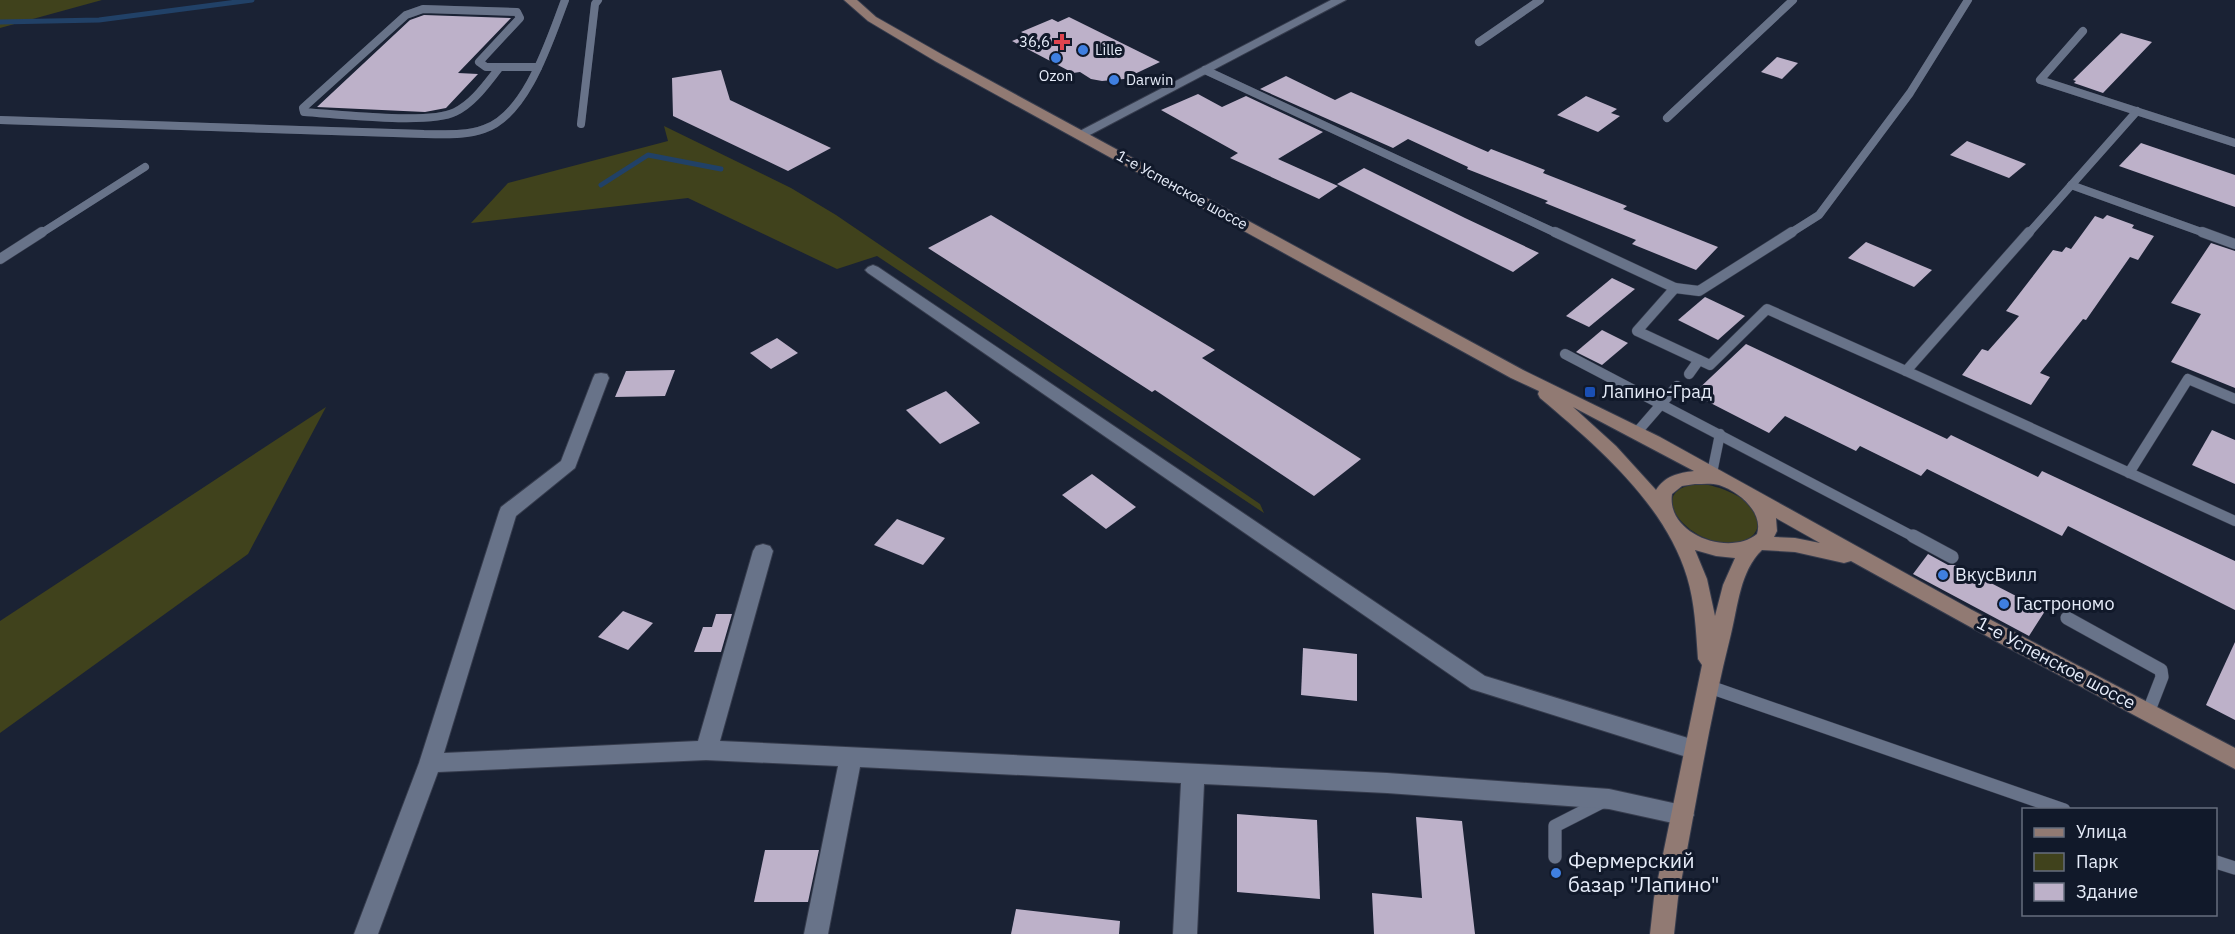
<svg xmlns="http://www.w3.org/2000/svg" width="2235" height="934" font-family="'IBM Plex Sans',sans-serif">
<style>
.green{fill:#40421c}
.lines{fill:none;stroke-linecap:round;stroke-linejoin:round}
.stream{stroke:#214167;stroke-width:5}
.building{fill:#bdb1c9}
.lane-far2-casing{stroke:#363c4d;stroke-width:8}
.lane-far1-casing{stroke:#363c4d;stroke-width:11}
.lane-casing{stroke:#363c4d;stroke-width:14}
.street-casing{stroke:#363c4d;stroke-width:2}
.secondary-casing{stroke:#363c4d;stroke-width:2}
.lane-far2{stroke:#687389;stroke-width:8}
.lane-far1{stroke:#687389;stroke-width:10}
.lane{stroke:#687389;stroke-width:13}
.street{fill:#687389;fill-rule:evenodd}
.secondary{fill:#917a73;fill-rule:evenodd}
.health-dot{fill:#e0444e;stroke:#11192a;stroke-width:2}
.shop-dot{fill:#3f7fe0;stroke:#11192a;stroke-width:2}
.transit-dot{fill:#1a4fb4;stroke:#11192a;stroke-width:2}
.labels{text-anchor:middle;stroke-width:6;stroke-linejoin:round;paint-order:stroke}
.far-poi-label{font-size:15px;fill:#e6ecf9;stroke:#11192a;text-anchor:start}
.far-street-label{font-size:15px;fill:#e6ecf9;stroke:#11192a}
.poi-label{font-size:18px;fill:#e6ecf9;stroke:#11192a;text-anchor:start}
.street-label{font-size:18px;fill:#e6ecf9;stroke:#11192a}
.near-poi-label{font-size:21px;fill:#e6ecf9;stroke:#11192a;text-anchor:start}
</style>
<rect width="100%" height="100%" fill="#1a2234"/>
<g class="green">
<polygon points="0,0 102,0 0,28"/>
<polygon points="664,126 791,188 836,215 1260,504 1264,513 877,256 837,269 688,198 471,223 508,183 668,141"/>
<polygon points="326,407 248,554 0,733 0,621"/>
<path d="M1699 484C1719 484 1775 506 1754 534 1749 540 1740 542 1733 543 1690 547 1640 489 1699 484Z"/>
</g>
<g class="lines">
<g class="stream">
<polyline points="0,22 99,20 252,0"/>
<polyline points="601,185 648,155 721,169"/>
</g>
</g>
<g class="building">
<polygon points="424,15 511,18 458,73 478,74 446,108 425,112 317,107 410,20"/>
<polygon points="1069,17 1160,62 1124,79 1102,81 1091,79 1080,72 1073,73 1012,41 1027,35 1021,32 1052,19 1058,22"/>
<polygon points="2121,33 2152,42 2103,93 2074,83 2076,81 2073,80"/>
<polygon points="1777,57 1798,63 1782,79 1761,72"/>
<polygon points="721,70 730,100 831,148 788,171 673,116 672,78"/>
<polygon points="1286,76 1335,100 1351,92 1488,152 1491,149 1545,170 1543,173 1627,206 1623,209 1718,247 1696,270 1632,244 1636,240 1545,203 1548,201 1467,169 1468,167 1408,139 1393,148 1260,89"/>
<polygon points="1198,94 1222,107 1246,96 1323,132 1278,159 1338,186 1319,199 1230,158 1238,153 1161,110"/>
<polygon points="1586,96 1617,109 1611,113 1620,116 1598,132 1557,115"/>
<polygon points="1967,141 2026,164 2009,178 1950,155"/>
<polygon points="2141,143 2235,175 2235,207 2119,166"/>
<polygon points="1364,168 1465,218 1539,253 1513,272 1337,184"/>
<polygon points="991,215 1215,350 1202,358 1361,459 1314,496 1155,390 1152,392 928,248"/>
<polygon points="2107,215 2134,225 2132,228 2154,236 2138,260 2130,257 2086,320 2083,319 2040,373 2050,377 2031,405 1962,375 1982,349 1988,351 2019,316 2006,311 2053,250 2062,252 2066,247 2071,249 2095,216 2103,219"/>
<polygon points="1866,242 1932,270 1914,287 1848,258"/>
<polygon points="2211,243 2235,251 2235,388 2171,362 2201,314 2171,303"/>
<polygon points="1612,278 1635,289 1589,327 1566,316"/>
<polygon points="1705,297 1745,316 1718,340 1678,320"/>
<polygon points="1602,330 1628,343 1602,365 1576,352"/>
<polygon points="777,338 798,353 771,369 750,353"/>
<polygon points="1746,344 1947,439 1951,435 2038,477 2042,471 2235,561 2235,610 2068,526 2062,536 1927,469 1921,476 1860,446 1856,451 1785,416 1769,433 1693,394"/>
<polygon points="675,370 665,396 615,397 626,371"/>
<polygon points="946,391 980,423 940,444 906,410"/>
<polygon points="2212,430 2235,440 2235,484 2192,465"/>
<polygon points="1092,474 1136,507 1106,529 1062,495"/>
<polygon points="897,519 945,538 923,565 874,545"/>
<polygon points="1928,554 1948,565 1956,565 2045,611 2029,636 1913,574"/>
<polygon points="623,611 653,623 628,650 598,637"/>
<polygon points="716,614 732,614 721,652 694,652 703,627 712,627"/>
<polygon points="2235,642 2235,720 2206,705"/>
<polygon points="1303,648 1357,654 1357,701 1301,695"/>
<polygon points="1237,814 1317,820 1320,899 1237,892"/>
<polygon points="1416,817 1462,821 1475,934 1374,934 1372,893 1422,898"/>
<polygon points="765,850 819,850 808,902 754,902"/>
<polygon points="1016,909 1120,921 1119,934 1011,934"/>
</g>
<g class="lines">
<g class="lane-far2-casing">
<g id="lane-far2">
<path d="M423 9 517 12 520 18 479 62 486 67H500C487 83 474 103 455 112 429 125 337 114 304 112L303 108 406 15Z"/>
<polyline points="2083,31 2040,80 2235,143"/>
<polyline points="1479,42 1540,0"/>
<polyline points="500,67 538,67"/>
<polyline points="1205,70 1558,234"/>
<polyline points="1667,118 1793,0"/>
<path d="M0 120 424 134C444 134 465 136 484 129 527 115 550 39 565 0"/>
<polyline points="581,124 595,4 598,0"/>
<polyline points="2071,185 2207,234"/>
<polyline points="40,234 145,167"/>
<polyline points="1789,234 1819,215 1910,93 1968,0"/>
<polyline points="2028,234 2137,111"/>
</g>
</g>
<g class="lane-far1-casing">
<g id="lane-far1">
<polyline points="1555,232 1675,288 1637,331 1710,365 1767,309 1906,371"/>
<polyline points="2029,232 1906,371 2235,521"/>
<polyline points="2202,232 2235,244"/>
<polyline points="0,259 42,232"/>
<polyline points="1675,288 1699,291 1792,232"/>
<polyline points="1565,354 1916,538"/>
<polyline points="1689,374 1699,360"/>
<polyline points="1637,432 1677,386"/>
<polyline points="1712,473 1720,434"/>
<polyline points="2129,473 2188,379 2235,399"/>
</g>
</g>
<g class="lane-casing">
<g id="lane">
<polyline points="1913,536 1952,557"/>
<polyline points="2067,618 2161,670 2162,677 2148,713"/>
<polyline points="1707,686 2064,810"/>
<polyline points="1555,857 1555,826 1602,802"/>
<polyline points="2216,862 2235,868"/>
</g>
</g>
<g class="street-casing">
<g id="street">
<polygon points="1331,0 1346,0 1086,137 1081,138 1074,134"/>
<polygon points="873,265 878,267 1485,676 1701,742 1704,749 1701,756 1693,759 1471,689 868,273 865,270 868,267"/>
<polygon points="601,373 607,374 609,378 575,468 516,516 444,753 698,741 753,551 756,546 763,544 770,546 773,551 720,741 1387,773 1609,789 1682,805 1690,808 1694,815 1690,822 1682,825 1609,809 1387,793 1204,784 1197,934 1173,934 1181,783 860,767 828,934 804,934 838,766 706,760 438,772 378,934 354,934 419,763 499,512 501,507 561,461 593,378 595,374"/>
</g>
</g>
<g class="secondary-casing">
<path id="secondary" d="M844 0H857L876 17 943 55 1523 370 1660 437 1972 610 2235 748V769L2003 645 1851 561 1844 563 1795 552 1762 550C1740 571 1738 606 1731 634 1709 721 1695 810 1678 898L1674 934H1650L1654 898 1702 665 1698 659C1696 632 1695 603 1687 577 1665 504 1597 446 1540 398L1538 394 1539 391 1511 378 935 61 868 21ZM1573 407 1694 471C1678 473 1665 476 1656 490L1616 446ZM1695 484C1703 484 1712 483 1719 485 1738 491 1764 512 1757 534 1729 557 1666 534 1672 494L1682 486ZM1776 518 1781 521 1820 543 1795 538 1774 537 1777 531ZM1695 550 1716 556 1735 558 1723 585 1715 616 1707 579Z"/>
</g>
<use href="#lane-far2" class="lane-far2"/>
<use href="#lane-far1" class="lane-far1"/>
<use href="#lane" class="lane"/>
<use href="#street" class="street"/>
<use href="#secondary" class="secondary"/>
</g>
<path class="health-dot" d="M1059 33h6v6h6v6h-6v6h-6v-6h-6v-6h6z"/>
<g class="shop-dot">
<circle cx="1083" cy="50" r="6"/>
<circle cx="1056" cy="58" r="6"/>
<circle cx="1114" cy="80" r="6"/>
<circle cx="1943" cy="575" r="6"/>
<circle cx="2004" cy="604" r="6"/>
<circle cx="1556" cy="873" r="6"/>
</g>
<rect class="transit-dot" x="1584" y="386" width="12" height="12" rx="3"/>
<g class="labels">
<g class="far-poi-label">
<text x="1050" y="47" text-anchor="end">36,6</text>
<text x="1095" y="55">Lille</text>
<text x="1056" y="81" text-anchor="middle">Ozon</text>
<text x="1126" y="85">Darwin</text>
</g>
<g class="far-street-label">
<text transform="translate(1182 190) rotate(29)" y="5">1-е Успенское шоссе</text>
</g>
<g class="poi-label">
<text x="1602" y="398">Лапино-Град</text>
<text x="1955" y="581">ВкусВилл</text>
<text x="2016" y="610">Гастрономо</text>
</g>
<g class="street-label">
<text transform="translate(2056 663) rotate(28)" y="6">1-е Успенское шоссе</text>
</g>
<g class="near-poi-label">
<text x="1568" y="868">Фермерский<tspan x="1568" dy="24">базар "Лапино"</tspan></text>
</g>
</g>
<rect x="2022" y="808" width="195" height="108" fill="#11192a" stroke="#666d7d" stroke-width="1.5"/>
<rect x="2034" y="828" width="30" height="9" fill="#917a73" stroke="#666d7d" stroke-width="1.5"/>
<text x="2076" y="838" font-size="18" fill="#e6ecf9">Улица</text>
<rect x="2034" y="853" width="30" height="18" fill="#40421c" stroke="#666d7d" stroke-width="1.5"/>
<text x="2076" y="868" font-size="18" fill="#e6ecf9">Парк</text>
<rect x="2034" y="883" width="30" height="18" fill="#bdb1c9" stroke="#666d7d" stroke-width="1.5"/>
<text x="2076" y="898" font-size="18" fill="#e6ecf9">Здание</text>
</svg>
